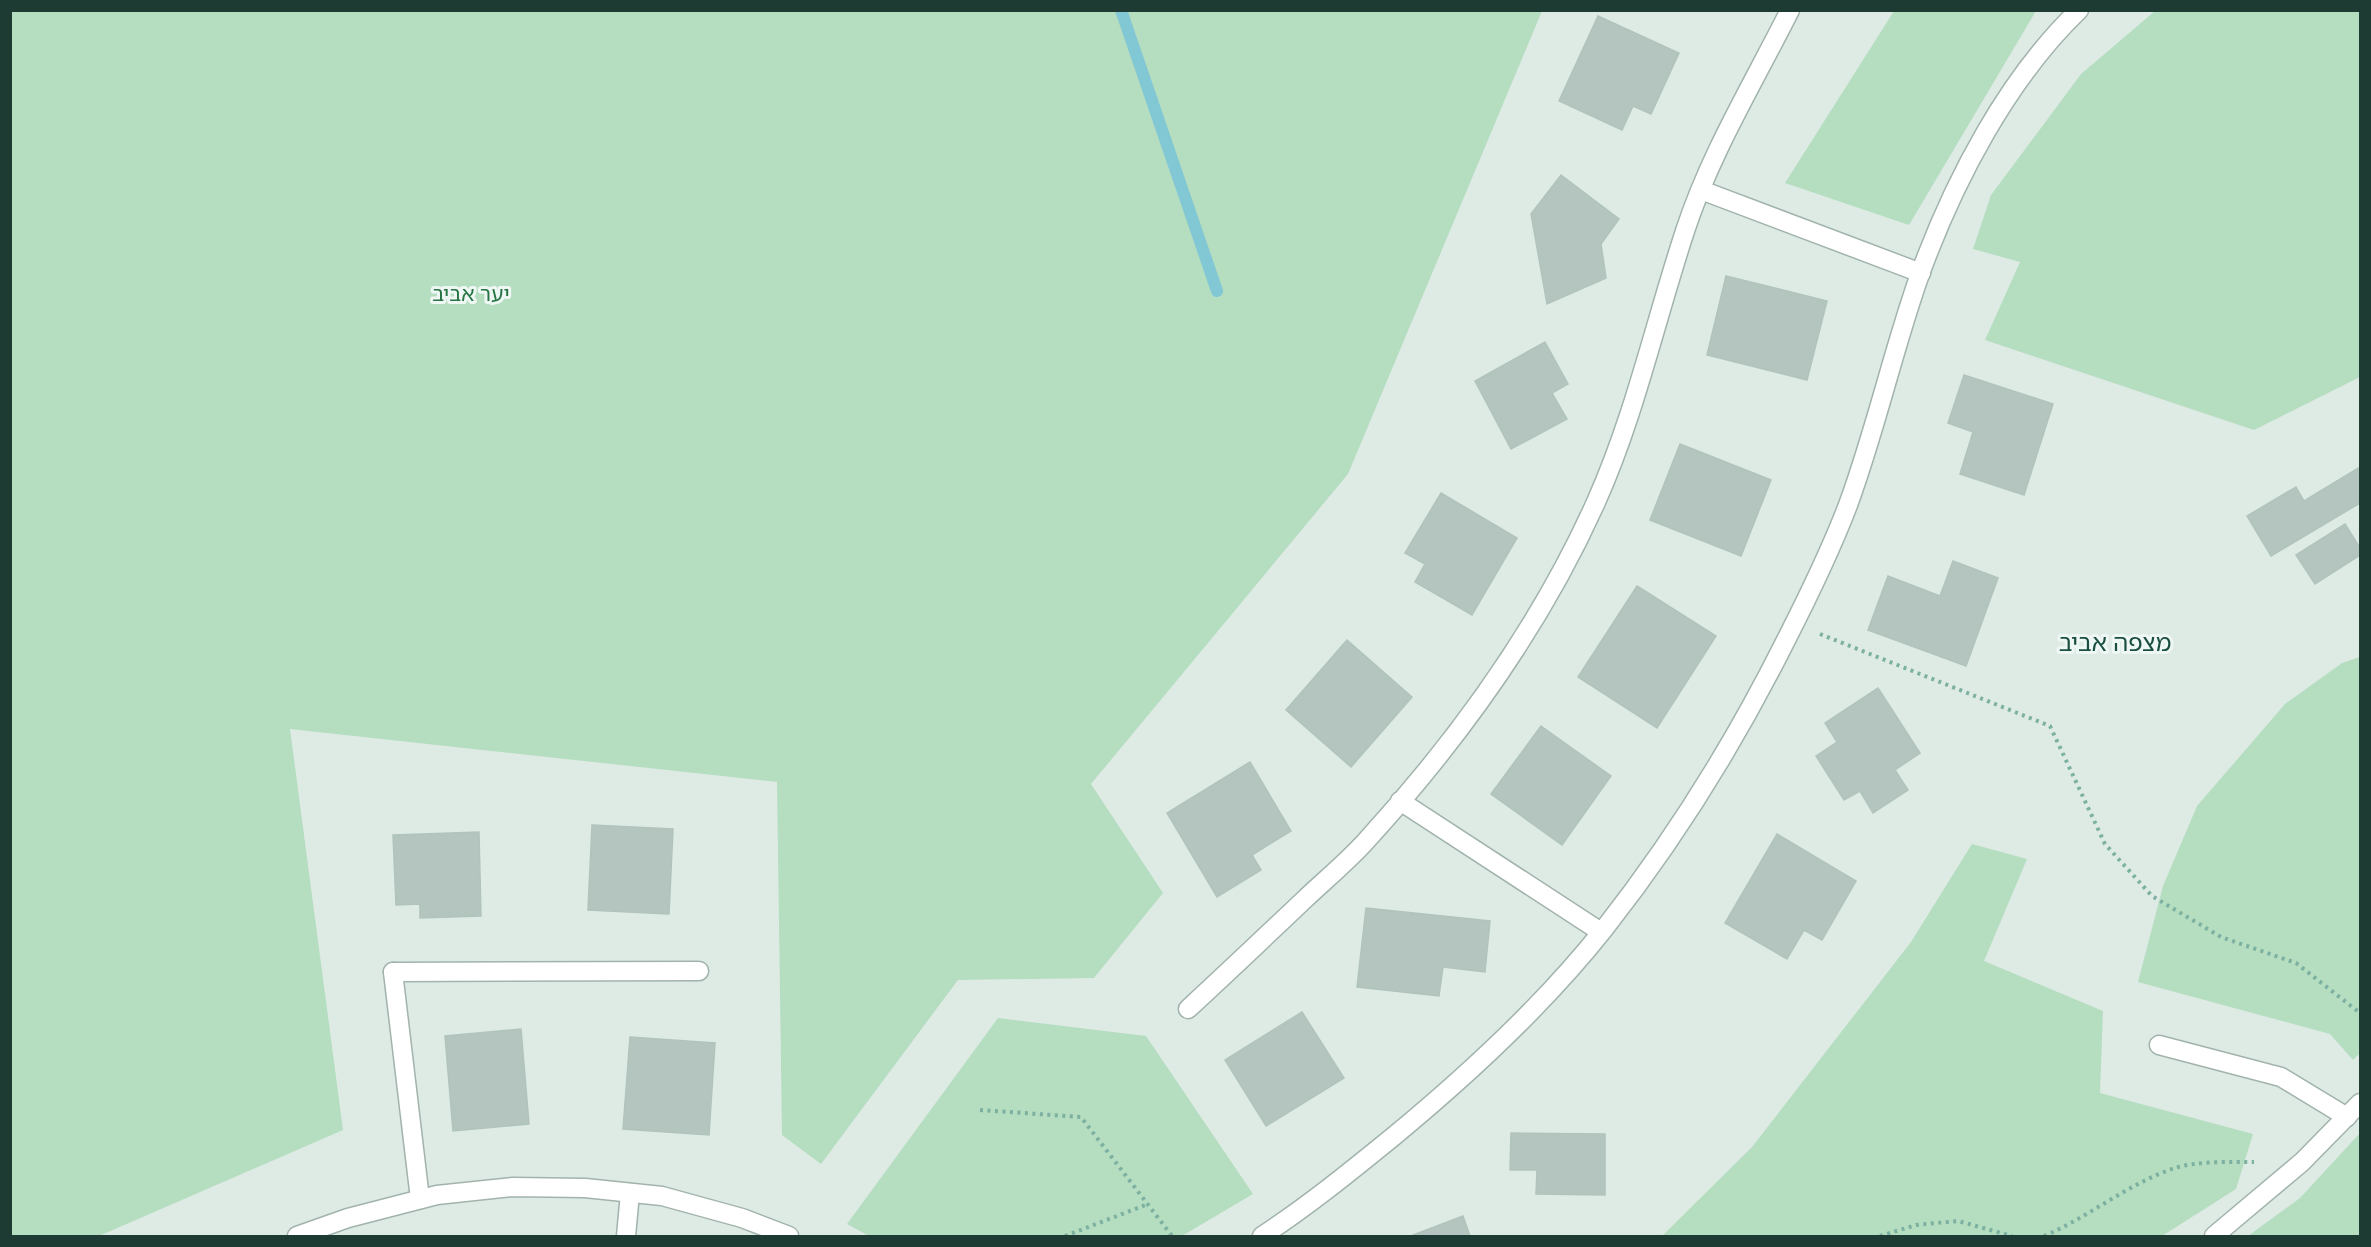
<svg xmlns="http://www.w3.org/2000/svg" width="2371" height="1247" font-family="'Fira Sans','Noto Sans Hebrew',sans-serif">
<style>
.green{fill:#b5ddc0}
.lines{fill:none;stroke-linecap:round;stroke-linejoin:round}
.stream{stroke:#82c7d4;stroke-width:12}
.building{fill:#b3c5be;stroke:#b0c4bc;stroke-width:1.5}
.service-casing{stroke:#a1b3ac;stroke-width:21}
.minor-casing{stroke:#a1b3ac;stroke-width:21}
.path{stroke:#7cb0a0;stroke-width:4;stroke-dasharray:3 4.5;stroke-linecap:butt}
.service{stroke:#fff;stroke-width:18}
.minor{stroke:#fff;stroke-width:18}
.labels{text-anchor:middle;stroke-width:6;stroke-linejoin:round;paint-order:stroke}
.park-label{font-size:21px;fill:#277444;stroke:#eef7f3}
.quarter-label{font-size:24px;fill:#1a4e41;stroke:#eef7f3}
</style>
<rect width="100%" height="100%" fill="#deebe5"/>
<g class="green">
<polygon points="10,11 11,10 1542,11 1348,474 1091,784 1163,893 1094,978 958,980 821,1164 782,1135 777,782 290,729 343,1130 99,1236 11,1236"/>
<polygon points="1894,11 2036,11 1909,225 1785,183"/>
<polygon points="2155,11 2360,11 2360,377 2254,430 1985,340 2020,262 1973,249 1991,195 2081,74"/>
<polygon points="2360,657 2360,1053 2353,1060 2330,1034 2138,982 2163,886 2197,806 2285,704 2342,663"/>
<polygon points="1972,844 2027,859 1984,961 2103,1011 2100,1093 2253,1134 2236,1189 2162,1236 1662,1236 1752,1147 1911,942"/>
<polygon points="998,1018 1146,1036 1253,1194 1182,1236 869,1236 847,1224"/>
<polygon points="2360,1133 2360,1236 2248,1236 2300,1198"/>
</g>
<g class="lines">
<polyline class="stream" points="1121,10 1217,291"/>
</g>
<g class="building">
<polygon points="1598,16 1679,53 1651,114 1633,106 1622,130 1559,101"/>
<polygon points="1561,175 1619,219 1601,244 1606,278 1547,304 1531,214"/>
<polygon points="1726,276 1827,301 1807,380 1707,355"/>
<polygon points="1545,342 1568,384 1552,393 1567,419 1511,449 1475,381"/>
<polygon points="1964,375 2053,404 2024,495 1960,474 1973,432 1948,423"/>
<polygon points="1680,444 1771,480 1741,556 1650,520"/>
<polygon points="2360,467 2360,503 2271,556 2247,516 2296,487 2304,501"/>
<polygon points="1441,493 1517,538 1472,615 1415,582 1425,564 1405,553"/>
<polygon points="2345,524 2360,548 2360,555 2315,584 2296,555"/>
<polygon points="1953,561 1998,578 1966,666 1868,630 1888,576 1940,596"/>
<polygon points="1637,586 1716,636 1657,728 1578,677"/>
<polygon points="1347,640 1412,697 1351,767 1286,710"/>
<polygon points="1878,688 1920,753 1895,770 1908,790 1873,813 1860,791 1844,800 1816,756 1837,742 1825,723"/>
<polygon points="1541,726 1611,776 1562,845 1491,794"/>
<polygon points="1250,762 1291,831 1252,855 1261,870 1217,897 1167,813"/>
<polygon points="592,825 673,829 669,914 588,910"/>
<polygon points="479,832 481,916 420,918 420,904 396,905 393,835"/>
<polygon points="1777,834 1856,881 1822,940 1804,930 1787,959 1725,923"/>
<polygon points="1366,908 1490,921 1485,972 1443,967 1439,996 1357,987"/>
<polygon points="1302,1012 1344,1078 1266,1126 1225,1060"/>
<polygon points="521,1029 529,1124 453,1131 445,1036"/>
<polygon points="630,1037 715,1043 709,1135 623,1129"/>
<polygon points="1511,1133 1605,1134 1605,1195 1536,1194 1537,1170 1510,1170"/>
<polygon points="1463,1216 1470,1236 1414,1236 1413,1235"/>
</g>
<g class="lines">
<g class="service-casing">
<g id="service">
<polyline points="393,972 699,971"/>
<polyline points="2159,1045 2281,1077 2347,1117"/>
</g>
</g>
<g class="minor-casing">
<g id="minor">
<polyline points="1701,190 1921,273"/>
<polyline points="1400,801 1601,932"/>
<polyline points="393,972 420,1199"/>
<path d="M1188 1009C1227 973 1266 936 1305 899 1325 880 1347 862 1366 841 1458 740 1540 627 1596 502 1635 415 1655 322 1685 231 1710 154 1754 82 1790 10"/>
<polyline points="297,1236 348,1218 437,1195 513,1187 585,1188 662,1196 742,1218 789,1236"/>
<polyline points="626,1236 630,1193"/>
<path d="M1262 1236C1308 1206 1351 1171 1394 1136 1469 1074 1543 1006 1604 929 1674 840 1734 744 1785 642 1808 597 1830 552 1848 505 1876 429 1893 350 1920 274 1954 181 2007 79 2079 10"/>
<polyline points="2214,1236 2302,1162 2360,1103"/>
</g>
</g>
<g class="path">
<polyline points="1820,634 2050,726 2105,844 2152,896 2221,937 2296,963 2360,1013"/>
<polyline points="980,1110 1081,1117 1172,1236"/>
<polyline points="1065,1236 1148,1204"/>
<polyline points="1880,1236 1916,1225 1958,1221 2012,1236"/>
<path d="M2044 1236C2089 1217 2129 1183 2175 1168 2195 1161 2233 1162 2254 1162"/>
</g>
<use href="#service" class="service"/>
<use href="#minor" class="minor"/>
</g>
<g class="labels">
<g class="park-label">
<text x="471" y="301">יער אביב</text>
</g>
<g class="quarter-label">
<text x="2115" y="651">מצפה אביב</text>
</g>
</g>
<rect width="2371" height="1247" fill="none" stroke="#1e3b33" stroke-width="24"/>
</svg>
